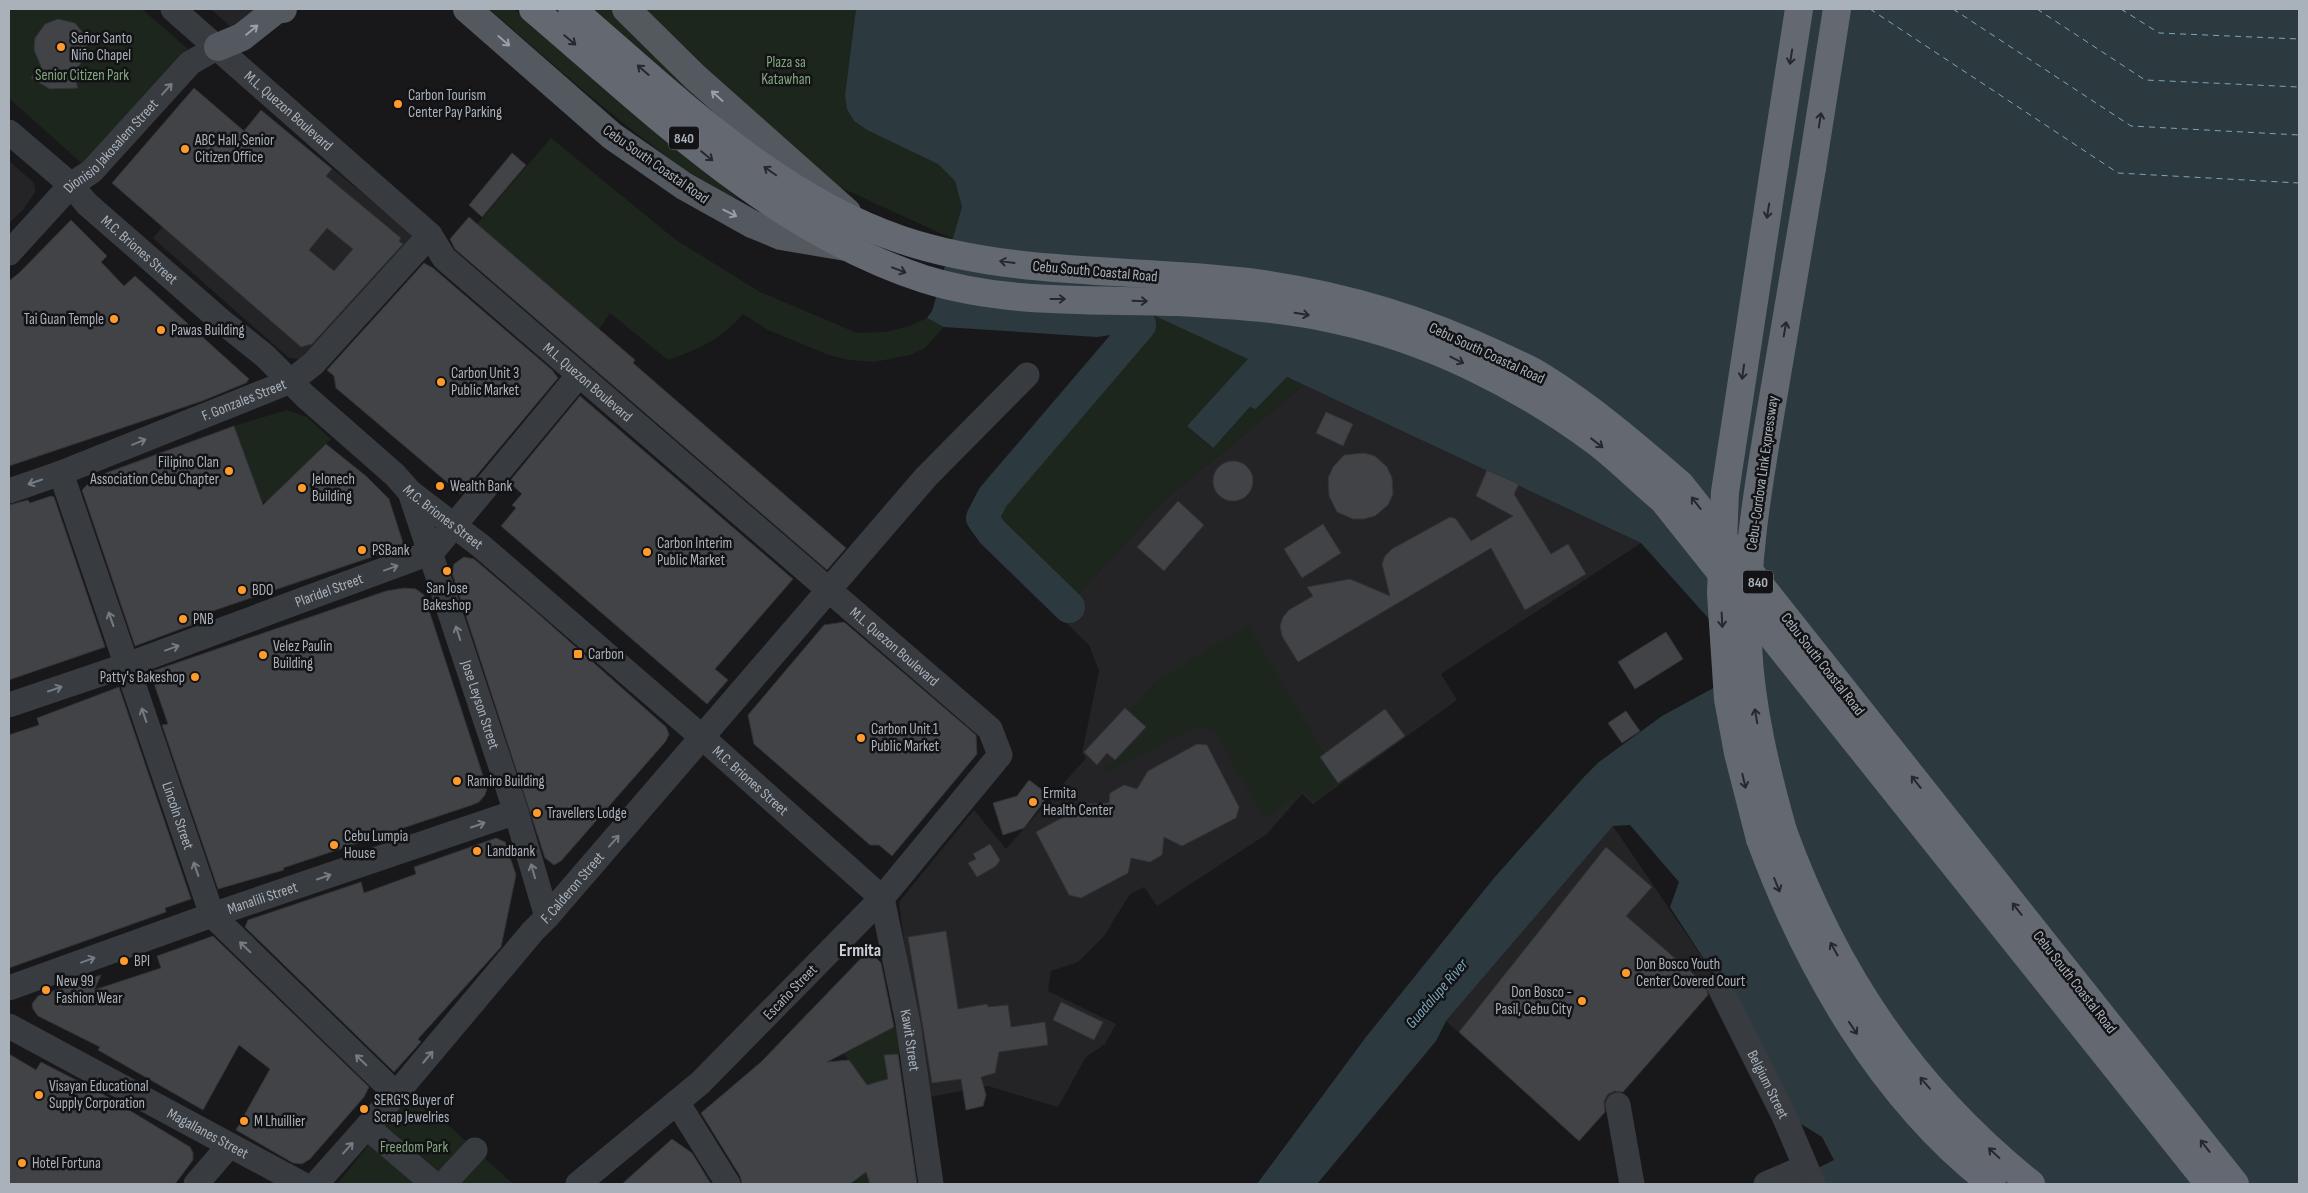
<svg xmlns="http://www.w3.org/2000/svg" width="2308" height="1193" font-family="'Sofia Sans Condensed',sans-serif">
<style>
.built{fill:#242427}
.green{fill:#1d261d}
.water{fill:#2c3a40}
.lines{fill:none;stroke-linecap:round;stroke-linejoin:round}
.river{stroke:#2c3a40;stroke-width:32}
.ferry{stroke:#7da6ba;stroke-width:1;stroke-dasharray:6 5;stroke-linecap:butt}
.building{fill:#424347;stroke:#323237;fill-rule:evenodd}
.minor{stroke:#383b40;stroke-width:25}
.major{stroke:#54585f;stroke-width:28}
.highway{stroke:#646971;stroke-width:28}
.highway-bridge{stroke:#646971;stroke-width:28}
.oneway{stroke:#989fa9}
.oneway2{stroke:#27282c}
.oneway3{stroke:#767c84}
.poi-dot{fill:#ff9a2b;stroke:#131315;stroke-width:2}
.labels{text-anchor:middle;stroke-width:5;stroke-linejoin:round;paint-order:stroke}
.shield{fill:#131315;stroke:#7c8289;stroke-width:1}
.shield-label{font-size:14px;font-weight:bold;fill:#a9b1bb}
.poi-label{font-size:15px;fill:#a9b1bb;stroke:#131315;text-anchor:start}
.park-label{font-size:15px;fill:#81a87e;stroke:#131315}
.street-label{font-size:15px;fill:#a9b1bb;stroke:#131315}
.water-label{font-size:16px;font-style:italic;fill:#7da6ba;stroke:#131315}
.quarter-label{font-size:18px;font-weight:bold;fill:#cacfd7;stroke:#131315}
</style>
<rect width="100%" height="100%" fill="#18181a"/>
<g class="built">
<polygon points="211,9 264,9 237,33"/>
<polygon points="261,110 415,236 307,360 289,358 153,238"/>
<polygon points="9,161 33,182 35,187 35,192 23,210 9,223"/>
<polygon points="1304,385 1641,543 1441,674 1457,700 1313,804 1302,794 1267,834 1157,906 1144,887 1130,894 1104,936 1078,962 1051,971 1048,991 1116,1024 1105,1044 1086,1057 1058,1107 988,1086 925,1098 899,902 974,810 1006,849 1086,758 1082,753 1099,671 1089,645 1059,616 1164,500"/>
<polygon points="1613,826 1719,982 1579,1141 1446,1021"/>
</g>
<g class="green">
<polygon points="9,9 142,9 190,51 87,168 9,98"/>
<path d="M489 9H514L739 199C710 190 682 168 658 150 599 106 545 57 489 9Z"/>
<polygon points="589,9 611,9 731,133"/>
<polygon points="639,9 856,9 845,95 854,121 867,130 938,164 955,181 962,207 953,239 833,184"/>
<path d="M551 138 676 240 760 292 857 333 885 332 910 326 927 318 944 327 925 348 910 355 874 362 849 360 829 355 768 330 743 314C720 340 701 348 668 360L610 313 599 329 477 224Z"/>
<polygon points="1155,316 1249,359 1187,426 1212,448 1251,407 1257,409 1287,377 1304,385 1164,500 1072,602 988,516"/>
<polygon points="287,410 307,417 331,439 267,501 262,502 234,426"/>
<polygon points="1248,625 1324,753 1320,757 1338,784 1312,801 1304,791 1264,818 1214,730 1196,727 1105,773 1103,768 1117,761 1147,730 1129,711 1155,682"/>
<polygon points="900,1024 902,1053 884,1056 888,1079 867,1085 844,1054"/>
<polygon points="412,1092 513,1184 337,1184"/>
<polygon points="874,1169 870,1179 871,1184 851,1184 854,1182 850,1176"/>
</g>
<path class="water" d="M856 9H2299V1184H1815L1810 1172 1834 1160 1822 1137 1785 1114 1719 982 1670 907 1679 882 1630 825 1613 826 1446 1021 1436 1041 1317 1184H1257L1366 1037 1494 878 1583 778 1599 762 1662 716 1752 667 1641 543 1287 377 1256 409 1250 407 1213 448 1187 426 1248 359 1155 316C1137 327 1118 335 1097 337L944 327 927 318 932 311 962 207 955 181 938 164 867 130 854 121 847 109 845 95Z"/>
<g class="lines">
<polyline class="river" points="1069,607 992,532 982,518 993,497 1140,325"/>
<g class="ferry">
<polyline points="1870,9 2118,173 2299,183"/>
<polyline points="1953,9 2131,126 2299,135"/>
<polyline points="2037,9 2145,80 2299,87"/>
<polyline points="2121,9 2159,33 2299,39"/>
</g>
</g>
<g class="building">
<polygon points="58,19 75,23 86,37 88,51 85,58 73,73 78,88 50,89 31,78 41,66 34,50 35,38 45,24"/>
<path d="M194 88 244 131 261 110 332 169 326 176 401 238 399 241 403 244 312 344 301 347 112 183ZM327 228 353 249 334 271 309 250Z"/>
<polygon points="512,153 526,165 482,217 469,205"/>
<polygon points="469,217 635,360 633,363 846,548 827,570 455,249 450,239"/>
<polygon points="71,220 107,256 101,262 124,286 135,276 249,379 246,383 202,401 9,466 9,281 19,273"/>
<polygon points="424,263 433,268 552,370 558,378 461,494 336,388 334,376 327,370"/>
<polygon points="580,396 793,579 715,669 728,680 707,704 501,526 516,508 512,505 522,494 509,482"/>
<polygon points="1326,412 1353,424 1343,446 1316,433"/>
<polygon points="234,426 263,505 326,444 366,476 389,499 404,546 195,617 197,623 135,646 82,490 95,477"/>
<polygon points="1364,453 1375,456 1387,467 1392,478 1393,494 1388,505 1375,516 1364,519 1353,519 1337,512 1329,496 1328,478 1333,467 1344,455"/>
<circle cx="1233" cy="481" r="20"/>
<polygon points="1487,470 1519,484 1514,494 1551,554 1568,544 1586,574 1525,610 1491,548 1298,662 1282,636 1280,626 1283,617 1289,610 1313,596 1307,587 1350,579 1390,596 1382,564 1385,556 1392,549 1450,517 1456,519 1471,541 1513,516 1476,496"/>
<polygon points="51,496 54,497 105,647 9,680 9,505 28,500 30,503"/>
<polygon points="1178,501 1204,525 1164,571 1137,547"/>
<polygon points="1323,524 1341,553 1302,578 1284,549"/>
<polygon points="464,557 474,559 534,610 666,727 669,734 666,741 561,861 554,865 545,858 452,573 454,564"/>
<polygon points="404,588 416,589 424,595 487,788 485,795 479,802 472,805 283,868 284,870 218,889 162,725 168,724 150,672 386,591"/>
<polygon points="844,622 976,735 977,754 892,856 879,845 870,845 754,744 748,715 824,625"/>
<polygon points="1666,632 1683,659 1635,689 1618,662"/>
<polygon points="119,687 191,899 165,908 166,912 9,968 9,735 39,725 37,718"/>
<polygon points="1125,708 1146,727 1115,760 1107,753 1097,765 1084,752"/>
<polygon points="1385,709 1405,736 1338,783 1320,757"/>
<polygon points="1626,711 1640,731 1622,743 1608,723"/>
<polygon points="1197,744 1207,745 1239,807 1236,818 1182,846 1164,837 1162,855 1150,862 1131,858 1128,873 1081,898 1069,895 1036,832 1087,804 1109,803 1110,793 1124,785 1137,789 1148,771"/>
<polygon points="1029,780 1049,795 1024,828 1003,835 993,803 1017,796"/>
<polygon points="496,838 505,842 516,875 501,947 418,1039 421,1042 394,1072 245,927 248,920 361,882 364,893 416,874 414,867"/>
<polygon points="990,844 1000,860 996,866 977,877 968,863 976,859 973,854"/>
<polygon points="1606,847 1652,887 1626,916 1705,984 1708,995 1623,1092 1615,1091 1608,1094 1604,1101 1605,1112 1579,1141 1459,1032"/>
<polygon points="946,931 958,1009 987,1004 988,1007 1008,1005 1011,1027 1045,1022 1048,1045 999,1052 995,1073 981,1077 986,1095 983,1106 966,1110 961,1079 932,1083 908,937"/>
<polygon points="213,936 369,1087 364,1097 310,1159 302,1164 293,1163 236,1130 270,1069 239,1045 203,1110 98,1050 100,1047 38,1016 33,1009 32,1004 38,996 101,975 94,990 161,968 157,956"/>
<polygon points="869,950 881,963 894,1027 827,1062 849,1060 867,1085 888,1079 884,1055 898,1054 917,1184 870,1184 866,1172 850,1184 742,1184 740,1176 701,1113 761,1062"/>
<polygon points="1061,1002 1103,1022 1094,1040 1053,1020"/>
<polygon points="9,1054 36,1070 41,1062 101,1093 190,1147 193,1153 193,1160 175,1184 9,1184"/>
<polygon points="672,1139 692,1153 711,1184 622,1184"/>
</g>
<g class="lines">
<g class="minor">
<path id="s1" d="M173 9 430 235 444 258 990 729 1000 755 882 898 700 1083 578 1184"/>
<path id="s2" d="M9 132 71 185 87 204 220 320 265 356 305 396 395 475 410 492 481 546 703 738 882 898"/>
<path id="s3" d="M9 253 71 185 92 171 190 63 218 47"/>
<path id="s4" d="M61 473 212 915 396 1094"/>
<path id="s5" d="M9 491 61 473 291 381 313 364 430 235"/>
<path id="s6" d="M410 492 516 812 547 917"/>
<path id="s7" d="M9 705 127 665 432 552 579 375"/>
<path id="s8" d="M882 898 908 1023 931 1184"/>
<path id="s9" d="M1719 986 1784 1116 1813 1184"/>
<path id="s10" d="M9 988 212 915 516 812"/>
<path id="s11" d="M9 1026 302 1184"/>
<polyline points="677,1102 728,1184"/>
<polyline points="1618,1105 1632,1184"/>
<polyline points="375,1134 429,1180"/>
<polyline points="449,1178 475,1150"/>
<polyline points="196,1184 228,1147"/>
<path id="s12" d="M316 1184 396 1094 533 931 547 917 926 477 1027 375"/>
<polyline points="1766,1184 1805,1167"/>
</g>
<g class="major">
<polyline points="467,9 612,136 684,186 752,224 781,236 846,247"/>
<polyline points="626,9 695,77 847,212"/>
<polyline points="218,47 242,37 276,10 283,9"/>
</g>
<g class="highway">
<path d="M533 9C653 111 771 229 924 279 1006 305 1094 299 1178 302 1231 305 1284 308 1337 320 1430 340 1519 385 1595 441 1619 459 1640 481 1663 500L2209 1184"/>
<path d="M572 9C671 94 776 198 902 240 1014 277 1133 268 1248 282 1335 293 1418 317 1498 355 1512 362 1529 368 1542 377 1592 408 1636 446 1680 484L2235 1184"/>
<polyline points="1775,163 1799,9"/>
<polyline points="1812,168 1837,9"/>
<path d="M1783 831C1835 974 1912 1088 2031 1184"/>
<path d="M1760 839C1807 967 1882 1099 1992 1184"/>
</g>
<g class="highway-bridge">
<path d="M1783 831C1766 770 1751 709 1748 646 1744 566 1758 488 1771 410 1785 329 1798 249 1812 168"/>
<polyline points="1760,839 1738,753 1728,699 1721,593 1725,492 1775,163"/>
</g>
</g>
<defs><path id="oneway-shaft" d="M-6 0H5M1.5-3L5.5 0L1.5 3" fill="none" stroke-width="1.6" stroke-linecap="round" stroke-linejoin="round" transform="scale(1.25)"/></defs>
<g class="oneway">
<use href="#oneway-shaft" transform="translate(252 30) rotate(-40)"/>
<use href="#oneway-shaft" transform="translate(504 41) rotate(41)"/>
<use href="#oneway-shaft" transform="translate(717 96) rotate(-138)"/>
<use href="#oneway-shaft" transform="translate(730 213) rotate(27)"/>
</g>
<g class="oneway2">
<use href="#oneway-shaft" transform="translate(570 40) rotate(40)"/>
<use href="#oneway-shaft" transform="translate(1791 57) rotate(99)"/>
<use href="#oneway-shaft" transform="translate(643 70) rotate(-139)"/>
<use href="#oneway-shaft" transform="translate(1820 120) rotate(-81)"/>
<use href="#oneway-shaft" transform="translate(707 156) rotate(39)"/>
<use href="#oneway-shaft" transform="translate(770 171) rotate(-145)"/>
<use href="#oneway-shaft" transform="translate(1768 211) rotate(99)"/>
<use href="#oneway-shaft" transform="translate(1007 262) rotate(-172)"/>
<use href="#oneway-shaft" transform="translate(899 270) rotate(21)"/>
<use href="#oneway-shaft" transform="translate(1058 299)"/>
<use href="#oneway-shaft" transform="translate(1140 301) rotate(2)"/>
<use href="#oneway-shaft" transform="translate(1302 314) rotate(9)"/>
<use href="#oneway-shaft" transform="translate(1785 329) rotate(-80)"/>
<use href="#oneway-shaft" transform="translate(1457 360) rotate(27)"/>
<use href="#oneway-shaft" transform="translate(1743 372) rotate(98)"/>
<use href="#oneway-shaft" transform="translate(1597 443) rotate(38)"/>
<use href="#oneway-shaft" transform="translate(1696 503) rotate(-128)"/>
<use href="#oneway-shaft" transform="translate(1722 620) rotate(87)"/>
<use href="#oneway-shaft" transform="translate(1756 716) rotate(-100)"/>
<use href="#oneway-shaft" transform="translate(1744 781) rotate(77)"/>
<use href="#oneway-shaft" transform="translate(1916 782) rotate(-128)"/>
<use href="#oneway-shaft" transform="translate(1777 885) rotate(68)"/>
<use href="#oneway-shaft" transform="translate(2017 909) rotate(-128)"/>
<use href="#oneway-shaft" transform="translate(1834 949) rotate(-119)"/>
<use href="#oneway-shaft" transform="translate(1853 1028) rotate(56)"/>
<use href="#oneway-shaft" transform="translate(1925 1083) rotate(-131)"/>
<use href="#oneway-shaft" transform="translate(2205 1146) rotate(-128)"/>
<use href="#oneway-shaft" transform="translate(1994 1153) rotate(-137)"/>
</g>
<g class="oneway3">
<use href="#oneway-shaft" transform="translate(167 89) rotate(-48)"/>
<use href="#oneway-shaft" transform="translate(139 442) rotate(-22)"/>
<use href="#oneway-shaft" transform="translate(35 482) rotate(161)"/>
<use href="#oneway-shaft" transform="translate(391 568) rotate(-20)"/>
<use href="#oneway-shaft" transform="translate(111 619) rotate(-109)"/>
<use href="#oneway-shaft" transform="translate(458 633) rotate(-108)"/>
<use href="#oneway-shaft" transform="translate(172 648) rotate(-20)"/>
<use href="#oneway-shaft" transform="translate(55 689) rotate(-19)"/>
<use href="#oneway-shaft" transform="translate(144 715) rotate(-109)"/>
<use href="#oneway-shaft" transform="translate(478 825) rotate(-19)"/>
<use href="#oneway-shaft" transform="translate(614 841) rotate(-49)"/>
<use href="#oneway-shaft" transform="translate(196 869) rotate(-109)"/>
<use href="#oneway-shaft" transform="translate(533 871) rotate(-106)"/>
<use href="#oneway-shaft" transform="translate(324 877) rotate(-19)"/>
<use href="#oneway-shaft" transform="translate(245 947) rotate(-136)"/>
<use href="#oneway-shaft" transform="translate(88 960) rotate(-20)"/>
<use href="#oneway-shaft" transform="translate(428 1057) rotate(-50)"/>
<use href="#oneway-shaft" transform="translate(361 1060) rotate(-136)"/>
<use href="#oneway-shaft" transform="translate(348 1148) rotate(-48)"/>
</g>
<g class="poi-dot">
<circle cx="61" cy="47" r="5"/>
<circle cx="398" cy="104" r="5"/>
<circle cx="185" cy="149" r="5"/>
<circle cx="114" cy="319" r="5"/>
<circle cx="161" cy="330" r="5"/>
<circle cx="441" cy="382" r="5"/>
<circle cx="229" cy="471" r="5"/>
<circle cx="440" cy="486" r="5"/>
<circle cx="302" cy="488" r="5"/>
<circle cx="362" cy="550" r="5"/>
<circle cx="647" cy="552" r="5"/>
<circle cx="447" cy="571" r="5"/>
<circle cx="242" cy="590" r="5"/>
<circle cx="183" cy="619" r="5"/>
<rect x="573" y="649" width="10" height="10" rx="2.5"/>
<circle cx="263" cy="655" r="5"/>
<circle cx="195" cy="677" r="5"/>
<circle cx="861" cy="738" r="5"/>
<circle cx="457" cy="781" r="5"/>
<circle cx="1033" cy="802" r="5"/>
<circle cx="537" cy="813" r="5"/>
<circle cx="334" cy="845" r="5"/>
<circle cx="477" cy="851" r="5"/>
<circle cx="124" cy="961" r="5"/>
<circle cx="1626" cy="973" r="5"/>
<circle cx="46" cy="990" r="5"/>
<circle cx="1582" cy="1001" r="5"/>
<circle cx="39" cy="1095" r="5"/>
<circle cx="364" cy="1109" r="5"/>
<circle cx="244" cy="1121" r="5"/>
<circle cx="22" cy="1163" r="5"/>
</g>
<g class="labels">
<g class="shield">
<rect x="669" y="126.5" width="30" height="23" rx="4"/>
<rect x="1743" y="570.5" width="30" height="23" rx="4"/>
</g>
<g class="shield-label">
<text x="684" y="143">840</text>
<text x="1758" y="587">840</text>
</g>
<g class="poi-label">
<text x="71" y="43">Señor Santo<tspan x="71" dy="17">Niño Chapel</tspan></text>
<text x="408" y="100">Carbon Tourism<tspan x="408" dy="17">Center Pay Parking</tspan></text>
<text x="195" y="145">ABC Hall, Senior<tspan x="195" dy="17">Citizen Office</tspan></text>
<text x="104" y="324" text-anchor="end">Tai Guan Temple</text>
<text x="171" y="335">Pawas Building</text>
<text x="451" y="378">Carbon Unit 3<tspan x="451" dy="17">Public Market</tspan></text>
<text x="219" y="467" text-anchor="end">Filipino Clan<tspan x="219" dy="17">Association Cebu Chapter</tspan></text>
<text x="312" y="484">Jelonech<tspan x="312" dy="17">Building</tspan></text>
<text x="450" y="491">Wealth Bank</text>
<text x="657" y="548">Carbon Interim<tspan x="657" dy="17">Public Market</tspan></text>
<text x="372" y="555">PSBank</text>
<text x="447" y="593" text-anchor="middle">San Jose<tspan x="447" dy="17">Bakeshop</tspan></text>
<text x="252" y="595">BDO</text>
<text x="193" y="624">PNB</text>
<text x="273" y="651">Velez Paulin<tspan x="273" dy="17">Building</tspan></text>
<text x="588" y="659">Carbon</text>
<text x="185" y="682" text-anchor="end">Patty's Bakeshop</text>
<text x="871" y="734">Carbon Unit 1<tspan x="871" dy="17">Public Market</tspan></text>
<text x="467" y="786">Ramiro Building</text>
<text x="1043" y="798">Ermita<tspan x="1043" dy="17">Health Center</tspan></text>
<text x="547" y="818">Travellers Lodge</text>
<text x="344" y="841">Cebu Lumpia<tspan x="344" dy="17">House</tspan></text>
<text x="487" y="856">Landbank</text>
<text x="134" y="966">BPI</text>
<text x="1636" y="969">Don Bosco Youth<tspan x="1636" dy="17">Center Covered Court</tspan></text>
<text x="56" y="986">New 99<tspan x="56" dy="17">Fashion Wear</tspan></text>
<text x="1572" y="997" text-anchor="end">Don Bosco -<tspan x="1572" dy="17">Pasil, Cebu City</tspan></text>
<text x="49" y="1091">Visayan Educational<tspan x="49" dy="17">Supply Corporation</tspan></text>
<text x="374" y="1105">SERG'S Buyer of<tspan x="374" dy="17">Scrap Jewelries</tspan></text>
<text x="254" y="1126">M Lhuillier</text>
<text x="32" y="1168">Hotel Fortuna</text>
</g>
<g class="park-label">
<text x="786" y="67">Plaza sa<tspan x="786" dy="17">Katawhan</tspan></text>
<text x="82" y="80">Senior Citizen Park</text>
<text x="414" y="1152">Freedom Park</text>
</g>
<g class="street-label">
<text dy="5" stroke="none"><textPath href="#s1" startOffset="154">M.L. Quezon Boulevard</textPath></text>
<text dy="5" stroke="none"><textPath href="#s3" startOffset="148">Dionisio Jakosalem Street</textPath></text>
<text transform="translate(656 164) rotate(35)" y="5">Cebu South Coastal Road</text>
<text dy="5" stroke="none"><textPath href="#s2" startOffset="176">M.C. Briones Street</textPath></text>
<text transform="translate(1095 271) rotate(5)" y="5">Cebu South Coastal Road</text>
<text transform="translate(1487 353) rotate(25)" y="5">Cebu South Coastal Road</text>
<text dy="5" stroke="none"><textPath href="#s1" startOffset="559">M.L. Quezon Boulevard</textPath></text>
<text dy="5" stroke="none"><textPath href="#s5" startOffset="252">F. Gonzales Street</textPath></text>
<text transform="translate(1762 473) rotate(-82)" y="5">Cebu-Cordova Link Expressway</text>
<text dy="5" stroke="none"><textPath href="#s2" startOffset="581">M.C. Briones Street</textPath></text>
<text dy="5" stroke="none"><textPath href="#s7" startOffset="340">Plaridel Street</textPath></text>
<text dy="5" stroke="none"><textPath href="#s1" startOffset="964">M.L. Quezon Boulevard</textPath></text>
<text transform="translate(1823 664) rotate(52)" y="5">Cebu South Coastal Road</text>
<text dy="5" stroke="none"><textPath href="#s6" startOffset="224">Jose Leyson Street</textPath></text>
<text dy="5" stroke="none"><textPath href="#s2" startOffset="986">M.C. Briones Street</textPath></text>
<text dy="5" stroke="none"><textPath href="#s4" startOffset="362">Lincoln Street</textPath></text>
<text dy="5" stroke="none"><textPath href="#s12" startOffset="392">F. Calderon Street</textPath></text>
<text dy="5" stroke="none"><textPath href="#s10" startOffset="269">Manalili Street</textPath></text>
<text transform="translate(2075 982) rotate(52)" y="5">Cebu South Coastal Road</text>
<text transform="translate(790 992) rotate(-46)" y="5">Escaño Street</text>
<text dy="5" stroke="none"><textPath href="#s8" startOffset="145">Kawit Street</textPath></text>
<text dy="5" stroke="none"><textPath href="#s9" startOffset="110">Belgium Street</textPath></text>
<text dy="5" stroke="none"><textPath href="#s11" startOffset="226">Magallanes Street</textPath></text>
</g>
<g class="water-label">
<text transform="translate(1436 993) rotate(-49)" y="6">Guadalupe River</text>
</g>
<g class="quarter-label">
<text x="860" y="956">Ermita</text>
</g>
</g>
<rect width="2308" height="1193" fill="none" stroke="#a9b1bb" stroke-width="20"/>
</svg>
